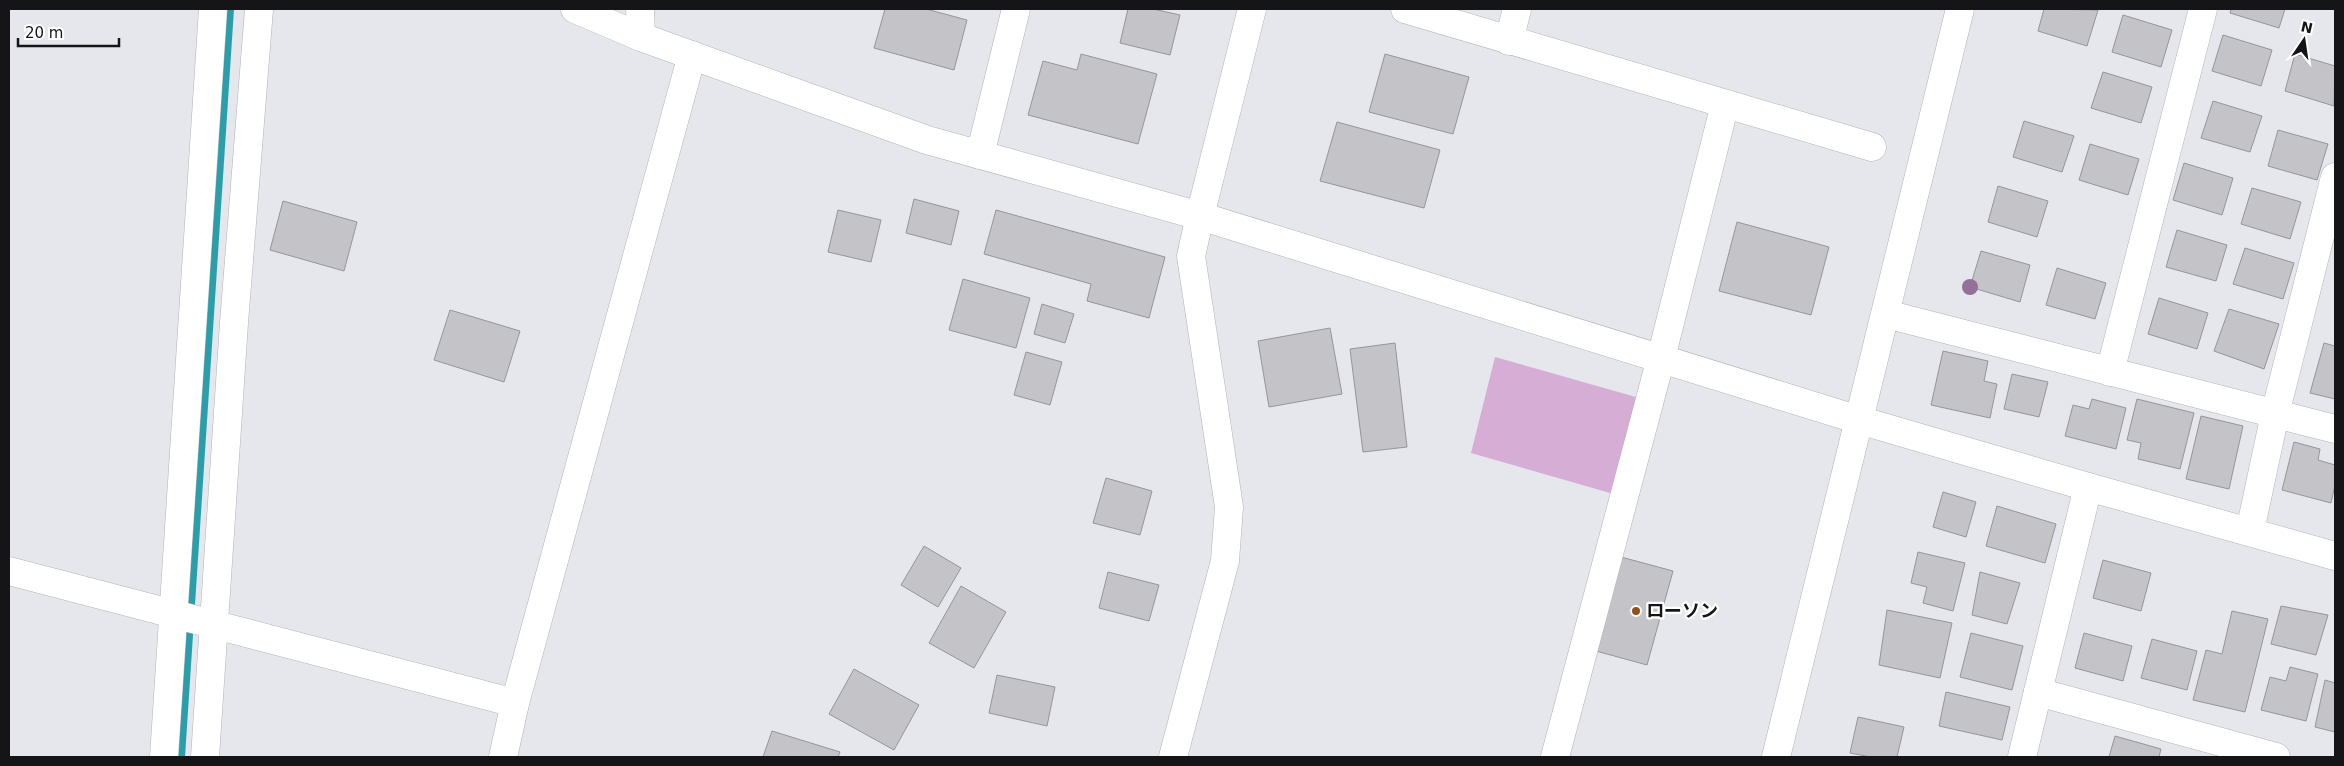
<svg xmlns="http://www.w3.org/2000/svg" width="2344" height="766" font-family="'DejaVu Sans','Noto Sans JP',sans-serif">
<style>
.green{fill:#d5add5}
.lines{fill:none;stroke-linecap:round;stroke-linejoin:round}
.stream{stroke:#2a9fab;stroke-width:10}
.building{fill:#c4c3c8;stroke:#969599}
.minor-casing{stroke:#b2b4b8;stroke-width:29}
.tertiary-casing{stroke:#b2b4b8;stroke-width:29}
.minor{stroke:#fff;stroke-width:28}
.tertiary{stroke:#fff;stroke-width:28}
.tree{fill:#946f98}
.poi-dot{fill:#92531a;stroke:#fff;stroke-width:2}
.labels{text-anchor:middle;stroke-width:4.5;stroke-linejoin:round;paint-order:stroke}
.poi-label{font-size:18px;font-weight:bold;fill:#151517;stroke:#fff;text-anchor:start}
</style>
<rect width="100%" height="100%" fill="#e5e7ec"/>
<polygon class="green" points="1495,357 1650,401 1624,497 1471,453"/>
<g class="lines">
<polyline class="stream" points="180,757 229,9"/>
</g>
<g class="building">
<polygon points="885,9 926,9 967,20 954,70 874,48"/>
<polygon points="1128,9 1153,9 1180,15 1170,55 1120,43"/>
<polygon points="2044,9 2098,10 2087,46 2038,31"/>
<polygon points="2231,9 2285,9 2279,28 2230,13"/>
<polygon points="2123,15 2172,30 2161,67 2112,52"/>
<polygon points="2223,35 2272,50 2261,86 2212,71"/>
<polygon points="1081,54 1157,74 1138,144 1028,115 1043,61 1077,70"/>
<polygon points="1385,54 1469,77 1453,134 1369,112"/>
<polygon points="2295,54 2335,66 2334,106 2285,91"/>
<polygon points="2103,72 2152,87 2141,123 2091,108"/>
<polygon points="2213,101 2262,116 2250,152 2201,138"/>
<polygon points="2024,121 2074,136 2062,172 2013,157"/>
<polygon points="1337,122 1440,150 1424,208 1320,181"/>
<polygon points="2278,130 2328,144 2317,180 2268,166"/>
<polygon points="2090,144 2139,159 2128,195 2079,180"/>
<polygon points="2184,163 2233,178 2222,215 2173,200"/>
<polygon points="1998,186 2048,201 2037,237 1988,222"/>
<polygon points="2252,188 2301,202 2290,239 2241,224"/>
<polygon points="914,199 959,211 951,245 906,233"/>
<polygon points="283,201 357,222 344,271 270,250"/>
<polygon points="838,210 881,220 871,262 828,252"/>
<polygon points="996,210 1165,257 1149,318 1087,301 1091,284 984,254"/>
<polygon points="1737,222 1829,247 1811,315 1719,291"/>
<polygon points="2177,230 2227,245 2216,281 2166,267"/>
<polygon points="2245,248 2294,263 2283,299 2233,284"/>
<polygon points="1981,251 2030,265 2020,302 1970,287"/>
<polygon points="2057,268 2106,283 2095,319 2046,305"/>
<polygon points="963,279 1030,298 1016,348 949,330"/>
<polygon points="2159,298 2208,313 2197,349 2148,334"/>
<polygon points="1042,304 1074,314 1065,343 1034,334"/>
<polygon points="2229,309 2279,324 2264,369 2214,351"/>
<polygon points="450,310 520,331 504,382 434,360"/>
<polygon points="1330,328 1342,394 1269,407 1258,341"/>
<polygon points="1395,343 1407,447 1363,452 1350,349"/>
<polygon points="2324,343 2335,346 2335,399 2310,393"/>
<polygon points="1943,351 1988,361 1984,381 1997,384 1990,418 1931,405"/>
<polygon points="1026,352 1062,362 1050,405 1014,395"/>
<polygon points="2012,374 2048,382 2039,417 2004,409"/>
<polygon points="2092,399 2126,408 2116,449 2065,436 2073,405 2089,409"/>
<polygon points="2137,399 2194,413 2180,469 2138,459 2141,443 2127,440"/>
<polygon points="2201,416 2243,426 2229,489 2186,479"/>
<polygon points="2294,442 2320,449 2318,460 2335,465 2335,485 2331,503 2282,490"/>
<polygon points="1106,478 1152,491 1140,535 1093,523"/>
<polygon points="1943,492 1976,502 1966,537 1933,527"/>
<polygon points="1997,506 2056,524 2045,563 1986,546"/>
<polygon points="924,546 961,568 938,607 901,585"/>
<polygon points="1918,552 1965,563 1953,611 1923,603 1927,587 1911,583"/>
<polygon points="1621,557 1673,571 1647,665 1596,651"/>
<polygon points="2103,560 2151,573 2141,611 2093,598"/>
<polygon points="1108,572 1159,585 1149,621 1099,608"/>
<polygon points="1980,572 2020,583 2007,624 1972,615"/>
<polygon points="961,586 1006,612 974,668 929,643"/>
<polygon points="2281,606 2328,615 2316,655 2271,644"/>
<polygon points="1887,610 1952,623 1940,678 1879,665"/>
<polygon points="2232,611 2268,619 2245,712 2193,700 2206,650 2222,654"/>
<polygon points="1971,633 2023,646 2012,690 1960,677"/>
<polygon points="2084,633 2132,646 2123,681 2075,668"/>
<polygon points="2152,639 2197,651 2187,690 2141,678"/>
<polygon points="2290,667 2318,674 2306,721 2261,710 2270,677 2286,681"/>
<polygon points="854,669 919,705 894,750 829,714"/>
<polygon points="997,675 1055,687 1047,726 989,713"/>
<polygon points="2325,680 2335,683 2335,732 2315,727"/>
<polygon points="1946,692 2010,707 2002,740 1939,726"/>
<polygon points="1858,717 1904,727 1897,757 1871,757 1850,753"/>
<polygon points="772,731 840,752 838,757 763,757"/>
<polygon points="2115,736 2161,749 2159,757 2109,757"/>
</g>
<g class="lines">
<g class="minor-casing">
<g id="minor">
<polyline points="640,9 641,37"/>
<polyline points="1405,9 1872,147"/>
<polyline points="1509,41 1517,9"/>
<polyline points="980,155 1016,9"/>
<polyline points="1886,314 2335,429"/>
<polyline points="2110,372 2203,9"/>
<polyline points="2250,531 2275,414 2335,177"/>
<polyline points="9,571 515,703"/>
<polyline points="2038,692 2276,757"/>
<polyline points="164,757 213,9"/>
<polyline points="205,757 234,323 259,9"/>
<polyline points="503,757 515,703 692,55"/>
<polyline points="1173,757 1225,561 1229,507 1191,256 1200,216"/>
<polyline points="1555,757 1661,358 1725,104"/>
<polyline points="2022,757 2088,487"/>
</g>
</g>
<g class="tertiary-casing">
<g id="tertiary">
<polyline points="575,9 641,37 927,140 1200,216 1859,420 2088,487 2335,556"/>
<polyline points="1200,216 1252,9"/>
<polyline points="1776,757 1960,9"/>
</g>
</g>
<use href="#minor" class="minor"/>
<use href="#tertiary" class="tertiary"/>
</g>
<circle class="tree" cx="1970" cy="287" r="8"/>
<circle class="poi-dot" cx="1636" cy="611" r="5"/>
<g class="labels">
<g class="poi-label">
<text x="1646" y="617">ローソン</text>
</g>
</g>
<rect width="2344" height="766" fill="none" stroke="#151517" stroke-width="20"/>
<g transform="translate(2304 40) rotate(13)" stroke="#ffffff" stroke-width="4" paint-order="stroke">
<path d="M0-4L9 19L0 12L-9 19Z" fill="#151517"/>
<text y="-8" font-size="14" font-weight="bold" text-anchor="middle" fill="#151517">N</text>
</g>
<path d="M18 38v8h101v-8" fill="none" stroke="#151517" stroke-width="2.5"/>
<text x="25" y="38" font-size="15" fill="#151517" stroke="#ffffff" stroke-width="4" paint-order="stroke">20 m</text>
</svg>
